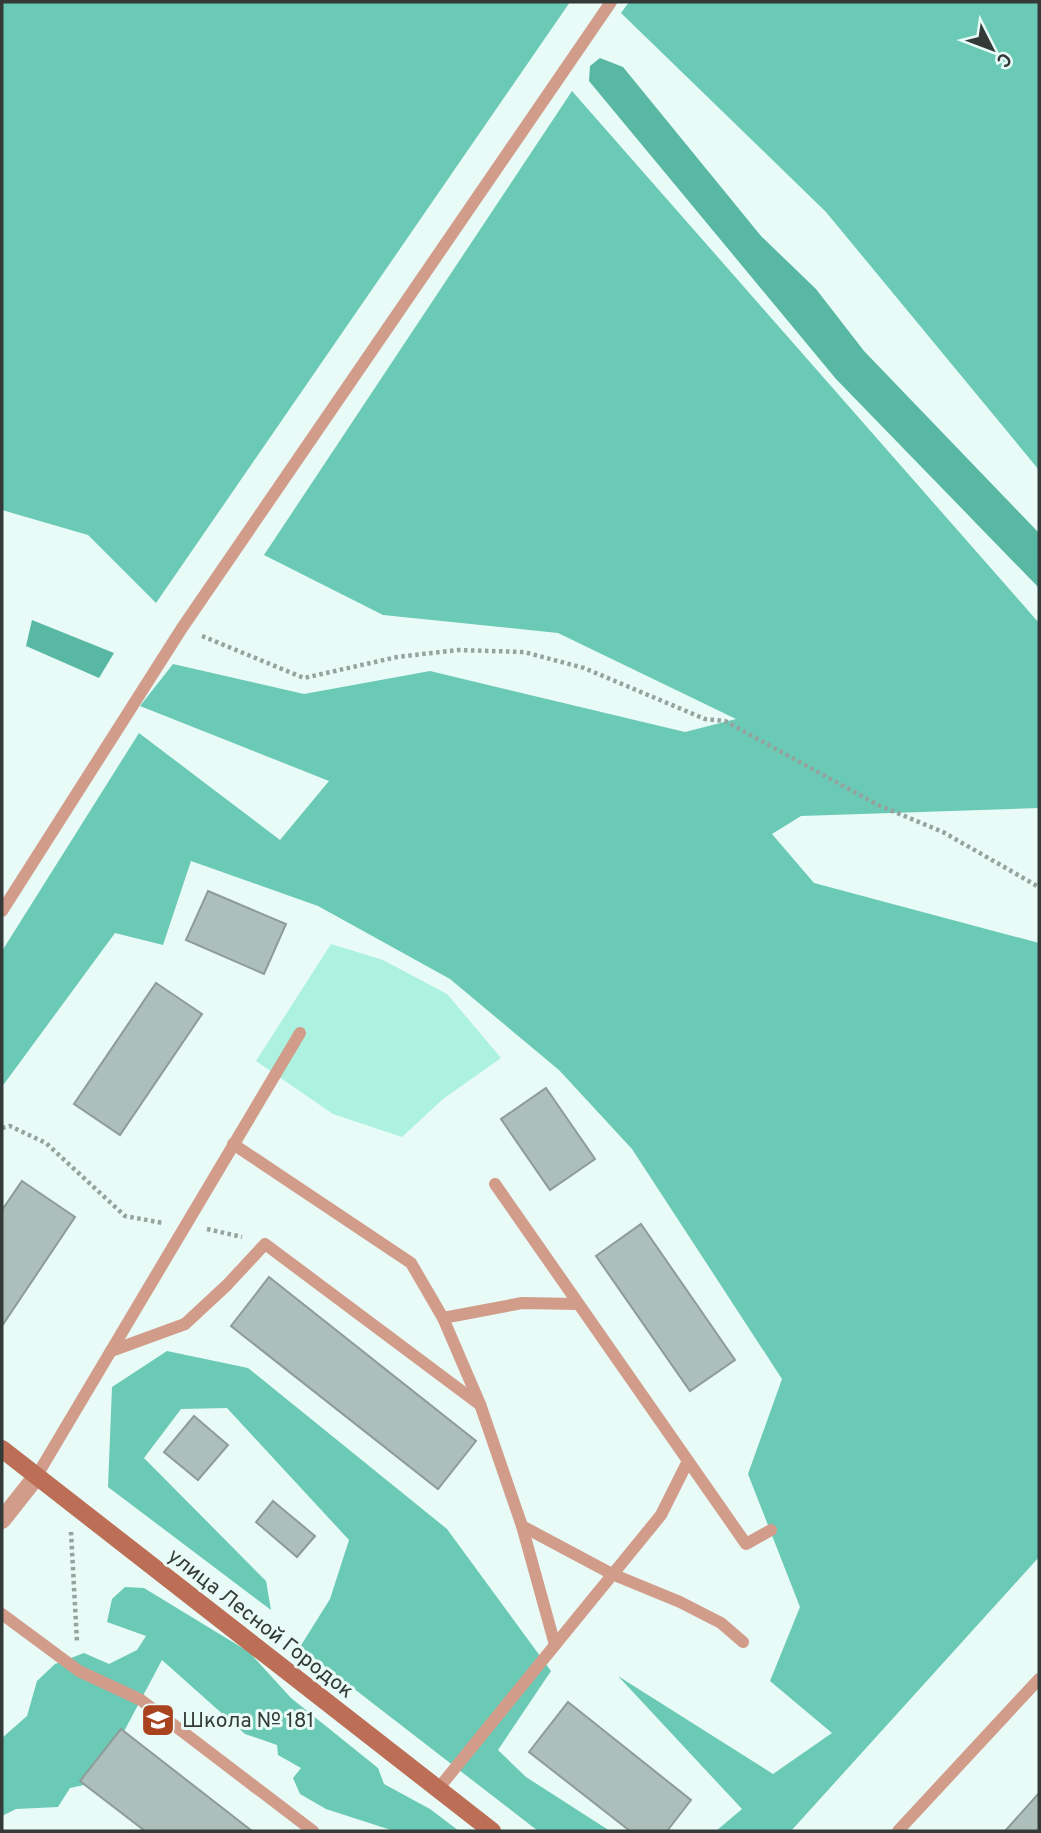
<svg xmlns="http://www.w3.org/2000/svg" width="1041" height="1833" font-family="Overpass,sans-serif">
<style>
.green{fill:#adf1e0}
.forest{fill:#6bcab5}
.water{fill:#59b8a4}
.building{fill:#adbfba;stroke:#8c9d99;stroke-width:2}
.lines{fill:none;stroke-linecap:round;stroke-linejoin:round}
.path{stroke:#95a39f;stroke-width:4.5;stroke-dasharray:3.5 3.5;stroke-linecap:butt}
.lane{stroke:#d29c8b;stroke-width:12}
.street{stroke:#d29c8b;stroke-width:18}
.secondary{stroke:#bc6e56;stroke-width:18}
.labels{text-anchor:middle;stroke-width:6;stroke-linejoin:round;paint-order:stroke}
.street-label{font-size:21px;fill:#333a38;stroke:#e8fbf6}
.poi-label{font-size:21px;fill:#333a38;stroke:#e8fbf6;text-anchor:start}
</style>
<rect width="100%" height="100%" fill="#e8fbf6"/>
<polygon class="green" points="331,944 383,960 447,994 501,1058 443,1099 402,1137 333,1114 256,1061"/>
<g class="forest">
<polygon points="2,2 570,2 156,603 88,535 2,510"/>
<polygon points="629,2 1039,2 1039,470 826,212 621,13"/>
<polygon points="572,91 1039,623 1039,808 801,816 772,834 814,883 1039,943 1039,1557 791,1831 716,1831 742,1809 618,1676 773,1774 832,1733 770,1681 800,1607 748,1474 782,1379 632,1149 559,1070 450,979 318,906 191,861 163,945 115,933 4,1084 2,1084 2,951 139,733 280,840 329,781 140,706 173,664 304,694 430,671 685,732 736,719 558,633 383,615 264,555"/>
<polygon points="167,1351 248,1368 447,1529 551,1671 498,1750 526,1777 610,1831 538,1831 300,1647 330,1599 349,1540 227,1408 181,1409 144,1458 266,1581 271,1610 108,1487 112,1387"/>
<polygon points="125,1587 144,1588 249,1652 291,1698 378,1768 384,1784 430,1809 459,1831 394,1831 326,1809 300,1794 293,1778 301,1768 278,1755 277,1745 245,1734 162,1660 97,1782 70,1788 58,1807 16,1809 2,1816 2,1738 27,1716 37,1681 55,1664 84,1653 109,1664 137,1650 146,1636 107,1622 112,1599"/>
</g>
<g class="water">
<polygon points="600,58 623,67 761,236 816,289 864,351 1039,533 1039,588 836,379 589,81 590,66"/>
<polygon points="32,620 114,653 99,678 26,646"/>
</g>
<g class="building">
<polygon points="208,891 286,924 264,974 186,940"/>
<polygon points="156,983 202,1014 120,1135 74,1104"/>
<polygon points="546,1088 595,1159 550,1190 501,1119"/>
<polygon points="22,1181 75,1217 2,1326 2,1210"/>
<polygon points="641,1224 735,1360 690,1391 596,1256"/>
<polygon points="269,1277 476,1441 438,1489 231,1326"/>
<polygon points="194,1416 228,1445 198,1480 164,1452"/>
<polygon points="273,1501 315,1536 297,1557 256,1522"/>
<polygon points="568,1702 691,1800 667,1831 630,1831 529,1752"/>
<polygon points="121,1729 252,1831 145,1831 80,1781"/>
<polygon points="1039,1793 1039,1831 1005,1831"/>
</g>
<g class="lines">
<g class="path">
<polyline points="202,636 304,678 397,657 458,650 524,652 584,668 705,719 725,721 878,805 943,832 1039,887"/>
<polyline points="2,1128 10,1126 46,1143 125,1216 163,1223"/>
<polyline points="207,1229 242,1237"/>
<polyline points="71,1532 77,1642"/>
</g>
<g class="lane">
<polyline points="2,911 182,628 611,2"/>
<polyline points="233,1144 411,1263 443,1318 480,1404 522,1526 555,1645 438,1789"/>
<polyline points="495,1184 746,1544 771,1530"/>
<polyline points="443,1318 522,1303 577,1304"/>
<polyline points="111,1351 185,1324 227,1285 265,1244 479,1404"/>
<polyline points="36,1477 300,1033"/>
<polyline points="522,1526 612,1574 680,1602 721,1623 743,1642"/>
<polyline points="2,1614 79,1671 141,1700 313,1831"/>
<polyline points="555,1645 661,1515 688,1461"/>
<polyline points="898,1831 1039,1679"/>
</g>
<polyline class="street" points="2,1520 36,1477"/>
<polyline class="secondary" points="2,1449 492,1831"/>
</g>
<defs>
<g id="school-square" transform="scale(1.75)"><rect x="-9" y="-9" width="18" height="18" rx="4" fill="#a9421f" stroke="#e8fbf6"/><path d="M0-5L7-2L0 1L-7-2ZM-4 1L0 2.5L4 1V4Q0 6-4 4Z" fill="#fff"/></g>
</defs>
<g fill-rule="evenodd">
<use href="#school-square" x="158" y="1720"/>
</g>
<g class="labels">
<g class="street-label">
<text transform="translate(261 1623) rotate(38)" y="7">улица Лесной Городок</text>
</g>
<g class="poi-label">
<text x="182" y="1727">Школа № 181</text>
</g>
</g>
<rect width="1041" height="1833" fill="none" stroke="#333a38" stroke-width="7"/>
<g transform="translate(992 49) rotate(132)" stroke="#e8fbf6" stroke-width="5" paint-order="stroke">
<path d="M0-5L12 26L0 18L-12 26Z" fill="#333a38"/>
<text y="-10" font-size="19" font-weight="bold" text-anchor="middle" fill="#333a38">С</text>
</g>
</svg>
